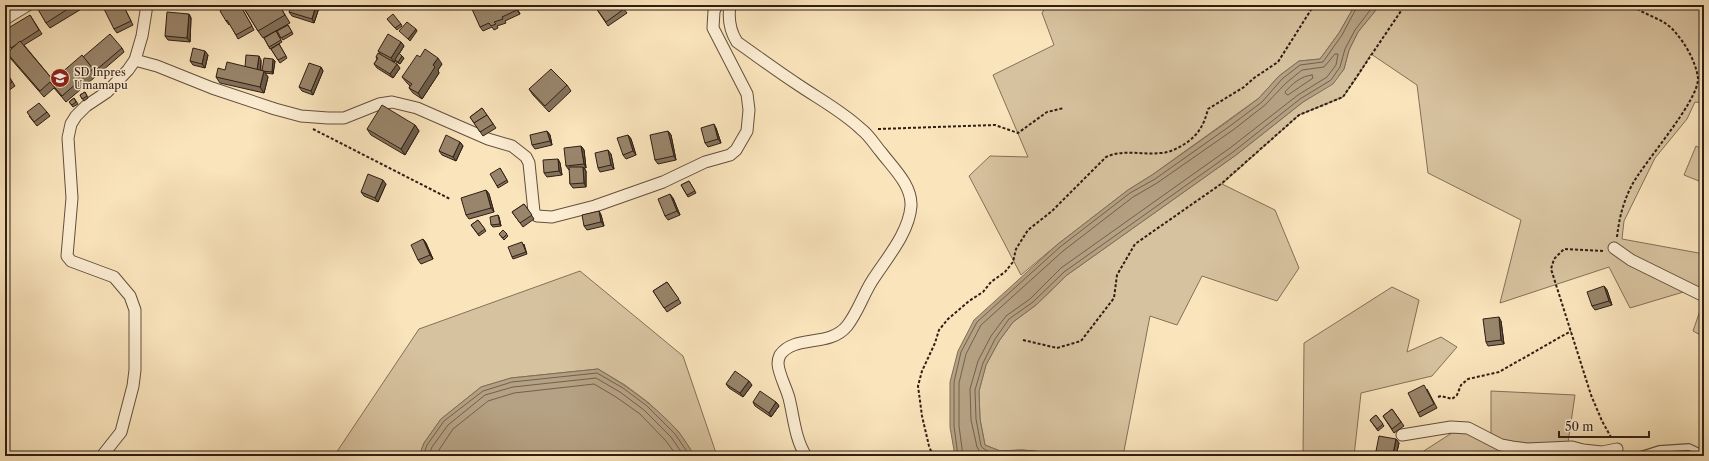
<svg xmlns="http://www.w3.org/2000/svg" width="1709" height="461" font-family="'Libre Caslon Text',serif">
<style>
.green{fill:#d7c29f;stroke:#837059}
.water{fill:#b5a183;stroke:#7f6d56}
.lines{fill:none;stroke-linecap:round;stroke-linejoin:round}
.shore{stroke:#72604b;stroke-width:1}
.lane-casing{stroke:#62503d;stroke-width:8}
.street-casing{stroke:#62503d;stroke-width:13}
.path{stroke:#2f1e13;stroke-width:2;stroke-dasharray:3 2;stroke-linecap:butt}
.lane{stroke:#fcedd3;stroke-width:5.5}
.street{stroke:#fcedd3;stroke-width:11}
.wall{fill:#84725c;stroke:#2f1e13}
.shaded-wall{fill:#6b5d4b;stroke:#2f1e13}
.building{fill:#99856b;stroke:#2f1e13}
.labels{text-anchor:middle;stroke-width:3;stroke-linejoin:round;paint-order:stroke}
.poi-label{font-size:11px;fill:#2f1e13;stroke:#fcedd3;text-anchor:start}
</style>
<rect width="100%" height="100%" fill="#fae4bc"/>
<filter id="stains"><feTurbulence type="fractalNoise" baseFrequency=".005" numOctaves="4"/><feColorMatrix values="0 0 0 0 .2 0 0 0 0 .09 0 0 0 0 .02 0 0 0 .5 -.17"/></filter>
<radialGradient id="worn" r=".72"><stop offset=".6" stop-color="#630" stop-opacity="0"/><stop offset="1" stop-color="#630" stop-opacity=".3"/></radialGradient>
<g class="green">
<polygon points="1047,5 1355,5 1339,33 1320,59 1299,61 1279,76 1259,98 1152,175 1128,190 1058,244 1021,275 969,176 990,156 1028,157 993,75 1054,45 1042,13"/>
<polygon points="1380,5 1704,5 1704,103 1695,102 1687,119 1655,158 1624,221 1622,239 1704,254 1704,297 1690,290 1630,308 1609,267 1500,303 1521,220 1428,173 1417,85 1371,54 1358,76 1343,97 1299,115 1222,184 1275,210 1299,268 1277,301 1202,276 1177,325 1150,316 1123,456 1092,456 1022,450 1000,451 985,445 980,419 979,391 986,365 999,341 1013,322 1036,305 1067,275 1236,155 1303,102 1333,83 1344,69 1349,50 1358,32"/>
<polygon points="1696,146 1704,150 1704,183 1684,175"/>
<polygon points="580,271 683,356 717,456 695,456 678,431 649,403 625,385 598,369 511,378 481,387 441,419 424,443 419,456 334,456 419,329"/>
<polygon points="1392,287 1419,300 1407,352 1441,337 1457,347 1432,376 1361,393 1354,456 1303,456 1304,343"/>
<polygon points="1704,299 1704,337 1693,331"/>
<polygon points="1491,391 1575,395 1566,456 1416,456 1458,429 1491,441"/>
</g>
<g class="water">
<polygon points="1355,5 1380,5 1358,32 1349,50 1344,69 1333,84 1303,102 1236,155 1067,275 1036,305 1013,322 999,341 986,365 979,391 980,419 985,445 1000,451 1022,450 1092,456 955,456 950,427 950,382 958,351 974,320 1058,244 1128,190 1152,175 1227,122 1259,98 1279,76 1299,61 1320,59 1339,33"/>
<path d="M598 369C627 386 654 405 677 430 684 438 689 448 695 456H419L424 443 441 419 481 387 511 378Z"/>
</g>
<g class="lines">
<g class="shore">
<path d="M1312 75 1313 78 1288 95 1286 94 1285 92C1292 84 1301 76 1312 75Z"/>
<polyline points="423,456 427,445 444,421 483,391 512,382 597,373 623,388 647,406 675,434 690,456"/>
<polyline points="428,456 432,447 448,425 485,395 513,387 596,378 620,392 644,410 671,437 684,456"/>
<polyline points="435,456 453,429 488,401 514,393 594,384 616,397 640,414 666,441 677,456"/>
<polyline points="958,456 954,426 954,382 961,352 977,322 1060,247 1130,193 1155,179 1230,126 1262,102 1282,79 1300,65 1323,62 1342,35 1358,5"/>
<polyline points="963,456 959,426 959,383 966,354 981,325 1063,251 1133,197 1157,183 1233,130 1265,105 1286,83 1302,70 1324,67 1335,54 1338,54 1336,65 1327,77 1298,95 1230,148 1061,268 1030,299 1006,316 991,336 978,361 970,389 971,420 977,447 980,452 988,456"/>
<path d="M1034 456C1020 454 990 458 981 446L976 419 975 390 983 363 995 339 1009 319 1033 302 1064 272 1233 152 1300 99 1331 80 1340 67 1345 49 1355 30 1374 5"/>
</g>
<g class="lane-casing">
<polyline id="lane" points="1640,455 1659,449 1689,447 1704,454"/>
</g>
<g class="street-casing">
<g id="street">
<path d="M730 5C728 18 730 31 737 42 757 56 777 71 797 84 819 99 842 111 861 129 869 135 875 145 881 152 893 168 912 185 911 206 909 233 886 259 872 281 863 295 858 312 847 326 829 348 795 334 780 355 779 357 778 361 778 364 779 375 786 387 789 398 794 418 795 439 806 456"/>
<polyline points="5,19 28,5"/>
<polyline points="135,60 157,66 212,88 275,109 301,116 328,118 344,118 379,104 392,102 417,108 488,139 512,146 526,157 529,163 534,212 537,216 552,217 595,206 663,182 705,162 730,155 736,150 747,131 749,110 747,94 713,28 714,11 717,5"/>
<polyline points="1614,248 1631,260 1704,296"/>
<polyline points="1402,435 1451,427 1468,428 1501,445 1512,447 1527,449 1572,447 1583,450 1602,452 1617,449"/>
<polyline points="102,456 121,432 133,386 135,370 135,310 130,296 114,277 71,261 67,256 72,198 68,138 71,124 76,116 86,106 107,92 128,70 135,60 142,36 147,5"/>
</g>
</g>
<g class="path">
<polyline points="313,129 450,199"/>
<polyline points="878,129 995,125 1018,133 1047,112 1064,108"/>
<path d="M1617 237C1619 219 1623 202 1632 185 1644 162 1699 101 1698 78 1696 62 1685 43 1675 32 1664 18 1645 16 1632 5"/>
<polyline points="1603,251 1564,249 1554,259 1551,269 1591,395 1602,421 1612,439"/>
<polyline points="1023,340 1057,348 1081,341 1114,298 1117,275 1135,244 1221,184 1299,115 1343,97 1405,5"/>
<polyline points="1438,397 1441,396 1452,399 1457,395 1461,385 1468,379 1499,372 1571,331"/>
<path d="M933 456 929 446 922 416 918 386 922 371 935 343 939 330 948 319 969 301 983 292 991 282 1005 272 1013 262 1016 249 1028 230 1052 211 1106 157C1123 149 1142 155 1160 153 1169 153 1176 149 1183 145 1198 136 1204 125 1208 109L1244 87 1254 78 1278 62 1314 5"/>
</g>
<use href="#lane" class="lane"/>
<use href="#street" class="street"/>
</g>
<g class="wall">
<polygon points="37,5 88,5 50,28 46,23"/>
<polygon points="123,5 133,25 117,33 114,29"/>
<polygon points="240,5 254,30 238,39 230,24 229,25 226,21"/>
<polygon points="242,5 279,5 290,23 263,38 258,31"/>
<polygon points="297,5 320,5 314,23 292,16 289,12 296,6"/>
<polygon points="515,5 520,14 505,21 506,23 497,26 498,28 494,30 492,27 483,31 480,27"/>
<polygon points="594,5 621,5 627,13 608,26"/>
<polygon points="189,14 191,18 190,42 168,40 165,36"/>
<polygon points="30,15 42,34 24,45 53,80 83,57 122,48 124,52 66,102 54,88 44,97 11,59 7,54 5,55 5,43 9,52 12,49 5,39"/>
<polygon points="387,19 401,24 402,26 397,30"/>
<polygon points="288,25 293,34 283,40 277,31"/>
<polygon points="276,31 282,42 270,49 264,38"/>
<polygon points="401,42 404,46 399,54 404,58 400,64 396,62 395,60 394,62 400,68 393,78 377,68 374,64 377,59 376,57 381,55 378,51"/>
<polygon points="279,44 287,58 280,63 271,49"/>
<polygon points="208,55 205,68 193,65 190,61"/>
<polygon points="420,57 442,64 438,70 439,73 422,99 413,93 409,88 410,86 407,83 402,77"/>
<polygon points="273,59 275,61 273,74 265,73 268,77 264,93 220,83 216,77 225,70 245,67 261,60 261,70 262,71"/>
<polygon points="321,67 323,71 313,95 302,91 299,87"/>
<polygon points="5,70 15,86 5,93"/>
<polygon points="567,85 571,91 549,112 533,95 529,89"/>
<polygon points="85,92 88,98 84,101 80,95"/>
<polygon points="74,98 78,104 73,107 69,102"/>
<polygon points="482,108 496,128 483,136 470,117"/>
<polygon points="47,112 50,116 37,126 29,116"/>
<polygon points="415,125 419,131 405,155 371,135 367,129"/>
<polygon points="716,128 721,143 708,147 705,143"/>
<polygon points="547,131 550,135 552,145 535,149 532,145"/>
<polygon points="668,131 671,135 676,160 658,164 655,160"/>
<polygon points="628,135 631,139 636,155 626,159 623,155"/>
<polygon points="460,142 463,146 456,161 442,155 439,151"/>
<polygon points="581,146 584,150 586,168 584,168 586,171 586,187 573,188 570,184 570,170 569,170 566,166"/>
<polygon points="611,154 614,169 600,172 598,168"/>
<polygon points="558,159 560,163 562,175 547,177 544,173"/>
<polygon points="500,168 508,182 498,188 497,186"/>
<polygon points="689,181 696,193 688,197 681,185"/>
<polygon points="386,184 378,202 364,196 361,192"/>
<polygon points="486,190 489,194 494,212 469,219 466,215"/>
<polygon points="673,198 680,215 668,220 665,216"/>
<polygon points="524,204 534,219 523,227 512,212"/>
<polygon points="599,211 601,215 604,226 587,230 584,226"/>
<polygon points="499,217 501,226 493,227 491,225"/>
<polygon points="478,220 486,231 479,236 471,225"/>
<polygon points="503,230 508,236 504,240 499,234"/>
<polygon points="423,239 426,243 433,259 421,264 418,260"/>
<polygon points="524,244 527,254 513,259 512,257"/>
<polygon points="667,282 681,303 667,312 653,291"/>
<polygon points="1604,286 1607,290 1612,305 1595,310 1592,306"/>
<polygon points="1501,321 1504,344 1488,346 1486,342"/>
<polygon points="726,384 752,385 743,397 729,388"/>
<polygon points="1427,389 1437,408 1420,417 1418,413"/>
<polygon points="753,402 776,402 779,406 771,417 755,406"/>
<polygon points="1392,409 1404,426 1394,433 1383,416"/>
<polygon points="1376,415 1384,426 1378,431 1370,420"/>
<polygon points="1396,439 1399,443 1396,456 1383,456 1379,455 1376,451"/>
</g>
<g class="shaded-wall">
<polygon points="316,5 320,5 314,23 312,19"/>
<polygon points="514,5 515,5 520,14 517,10"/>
<polygon points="189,14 191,18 190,42 187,38"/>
<polygon points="416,29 417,31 410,41 408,39"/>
<polygon points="401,42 404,46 394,62 391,58"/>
<polygon points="5,43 10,53 7,49 5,45"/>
<polygon points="205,51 208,55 205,68 202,64"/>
<polygon points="259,56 261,60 260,74 257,70"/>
<polygon points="402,56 404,58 400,64 398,62"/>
<polygon points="438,58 442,64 438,70 439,73 422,99 418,93 433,65"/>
<polygon points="273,59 275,61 273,74 272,72"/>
<polygon points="397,64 400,68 393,78 390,74"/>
<polygon points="321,67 323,71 313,95 311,91"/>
<polygon points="264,71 268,77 264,93 260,87"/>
<polygon points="714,124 716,128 721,143 718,139"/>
<polygon points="415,125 419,131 405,155 401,149"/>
<polygon points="547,131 550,135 552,145 550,141"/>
<polygon points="668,131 671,135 676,160 674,156"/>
<polygon points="628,135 631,139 636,155 633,151"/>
<polygon points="460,142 463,146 456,161 453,157"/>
<polygon points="581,146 584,150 586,168 584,164"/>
<polygon points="608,150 611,154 614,169 611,165"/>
<polygon points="558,159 560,163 562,175 559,171"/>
<polygon points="583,167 586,171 586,187 584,183"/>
<polygon points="383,180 386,184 378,202 375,198"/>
<polygon points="486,190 489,194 494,212 491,208"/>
<polygon points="670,194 673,198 680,215 677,211"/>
<polygon points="599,211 601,215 604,226 601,222"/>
<polygon points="498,215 499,217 501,226 500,224"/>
<polygon points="423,239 426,243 433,259 430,255"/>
<polygon points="1604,286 1607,290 1612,305 1609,301"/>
<polygon points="1499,317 1501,321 1504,344 1501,340"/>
<polygon points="749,381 752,385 743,397 740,393"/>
<polygon points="776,402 779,406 771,417 769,413"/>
<polygon points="1396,439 1399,443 1396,456 1394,456 1393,454"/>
</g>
<g class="building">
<polygon points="37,5 74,5 46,23 36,6"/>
<polygon points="102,5 123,5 131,21 114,29"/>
<polygon points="229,5 240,5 252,26 236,35 227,20 226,21 220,11"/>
<polygon points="242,5 279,5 285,15 258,31"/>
<polygon points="292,5 296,6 297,5 316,5 312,19 289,12"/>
<polygon points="476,5 514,5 517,10 502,17 503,19 494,22 496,24 491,26 489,23 480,27 471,7"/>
<polygon points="594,5 621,5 624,9 606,22"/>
<polygon points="167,12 189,14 187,38 165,36"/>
<polygon points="393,14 401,24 395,28 387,19"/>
<polygon points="30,15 39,30 11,48 5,39 5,30"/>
<polygon points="407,22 416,29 408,39 399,31"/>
<polygon points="288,25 292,32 281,38 277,31"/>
<polygon points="276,31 281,40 269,47 264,38"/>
<polygon points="110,34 122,48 95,71 83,57"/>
<polygon points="388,34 401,42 391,58 378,51"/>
<polygon points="20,41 53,80 82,55 93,69 62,96 50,82 40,91 7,53"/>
<polygon points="279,44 286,56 278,60 271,49"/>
<polygon points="193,48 205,51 202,64 190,61"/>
<polygon points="425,49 438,58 433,65 435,67 418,93 409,88 412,84 402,77 417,55 420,57"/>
<polygon points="378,53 397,64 390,74 374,64 378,58 376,57"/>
<polygon points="399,53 402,56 398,62 395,60"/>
<polygon points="246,55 259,56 257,70 245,67"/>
<polygon points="264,58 273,59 272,72 262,71"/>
<polygon points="227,62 264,71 260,87 216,77 218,68 225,70"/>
<polygon points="309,63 321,67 311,91 299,87"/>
<polygon points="551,69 567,85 545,106 529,89"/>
<polygon points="5,70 12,82 5,87"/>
<polygon points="85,92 87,96 82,99 80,95"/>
<polygon points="74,98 76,102 72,105 69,102"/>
<polygon points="39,103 47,112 34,122 27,112"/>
<polygon points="382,105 415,125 401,149 367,129"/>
<polygon points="482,108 487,115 474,123 470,117"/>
<polygon points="487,115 493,124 480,132 474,123"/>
<polygon points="714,124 718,139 705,143 701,128"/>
<polygon points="547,131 550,141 532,145 530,135"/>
<polygon points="668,131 674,156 655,160 650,135"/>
<polygon points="446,135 460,142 453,157 439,151"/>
<polygon points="628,135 633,151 623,155 617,138"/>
<polygon points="581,146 584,164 566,166 564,148"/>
<polygon points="608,150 611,165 598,168 595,153"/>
<polygon points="558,159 559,171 544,173 543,160"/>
<polygon points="569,167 583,167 584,183 570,184"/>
<polygon points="500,168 507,180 497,186 490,174"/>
<polygon points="368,174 383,180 375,198 361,192"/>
<polygon points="689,181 695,191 687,195 681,185"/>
<polygon points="486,190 491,208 466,215 461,198"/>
<polygon points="670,194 677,211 665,216 658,199"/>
<polygon points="524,204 532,215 520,223 512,212"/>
<polygon points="599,211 601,222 584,226 582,215"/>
<polygon points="498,215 500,224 491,225 490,217"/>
<polygon points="478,220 485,229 478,234 471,225"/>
<polygon points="503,230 507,234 503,238 499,234"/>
<polygon points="423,239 430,255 418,260 411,245"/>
<polygon points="522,242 526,252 512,257 508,247"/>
<polygon points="667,282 679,299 664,308 653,291"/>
<polygon points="1604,286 1609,301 1592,306 1587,292"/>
<polygon points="1499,317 1501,340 1486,342 1483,319"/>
<polygon points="735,371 749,381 740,393 726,384"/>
<polygon points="1424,385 1434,404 1418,413 1408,393"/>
<polygon points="760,391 776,402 769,413 753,402"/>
<polygon points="1392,409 1401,422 1392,429 1383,416"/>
<polygon points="1376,415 1383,424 1377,429 1370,420"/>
<polygon points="1379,436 1396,439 1393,454 1376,451"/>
</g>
<defs>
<g id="school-disc" transform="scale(1)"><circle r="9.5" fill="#8f2418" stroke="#fcedd3"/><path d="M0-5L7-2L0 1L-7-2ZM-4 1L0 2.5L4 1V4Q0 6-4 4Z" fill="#fff"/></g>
</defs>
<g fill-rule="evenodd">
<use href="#school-disc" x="60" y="78"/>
</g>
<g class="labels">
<g class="poi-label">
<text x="74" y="76">SD Inpres<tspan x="74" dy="13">Umamapu</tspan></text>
</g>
</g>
<rect width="1709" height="461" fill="none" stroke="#fae4bc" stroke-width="20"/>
<rect x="6" y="6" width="1697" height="449" fill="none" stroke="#2f1e13" stroke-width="2"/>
<rect x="10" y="10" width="1689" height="441" fill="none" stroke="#2f1e13"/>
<path d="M1559 431v6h90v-6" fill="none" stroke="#2f1e13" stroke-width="2"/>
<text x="1565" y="431" font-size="12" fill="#2f1e13" stroke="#fcedd3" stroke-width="3" paint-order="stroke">50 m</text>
<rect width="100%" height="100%" filter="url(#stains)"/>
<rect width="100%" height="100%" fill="url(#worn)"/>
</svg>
